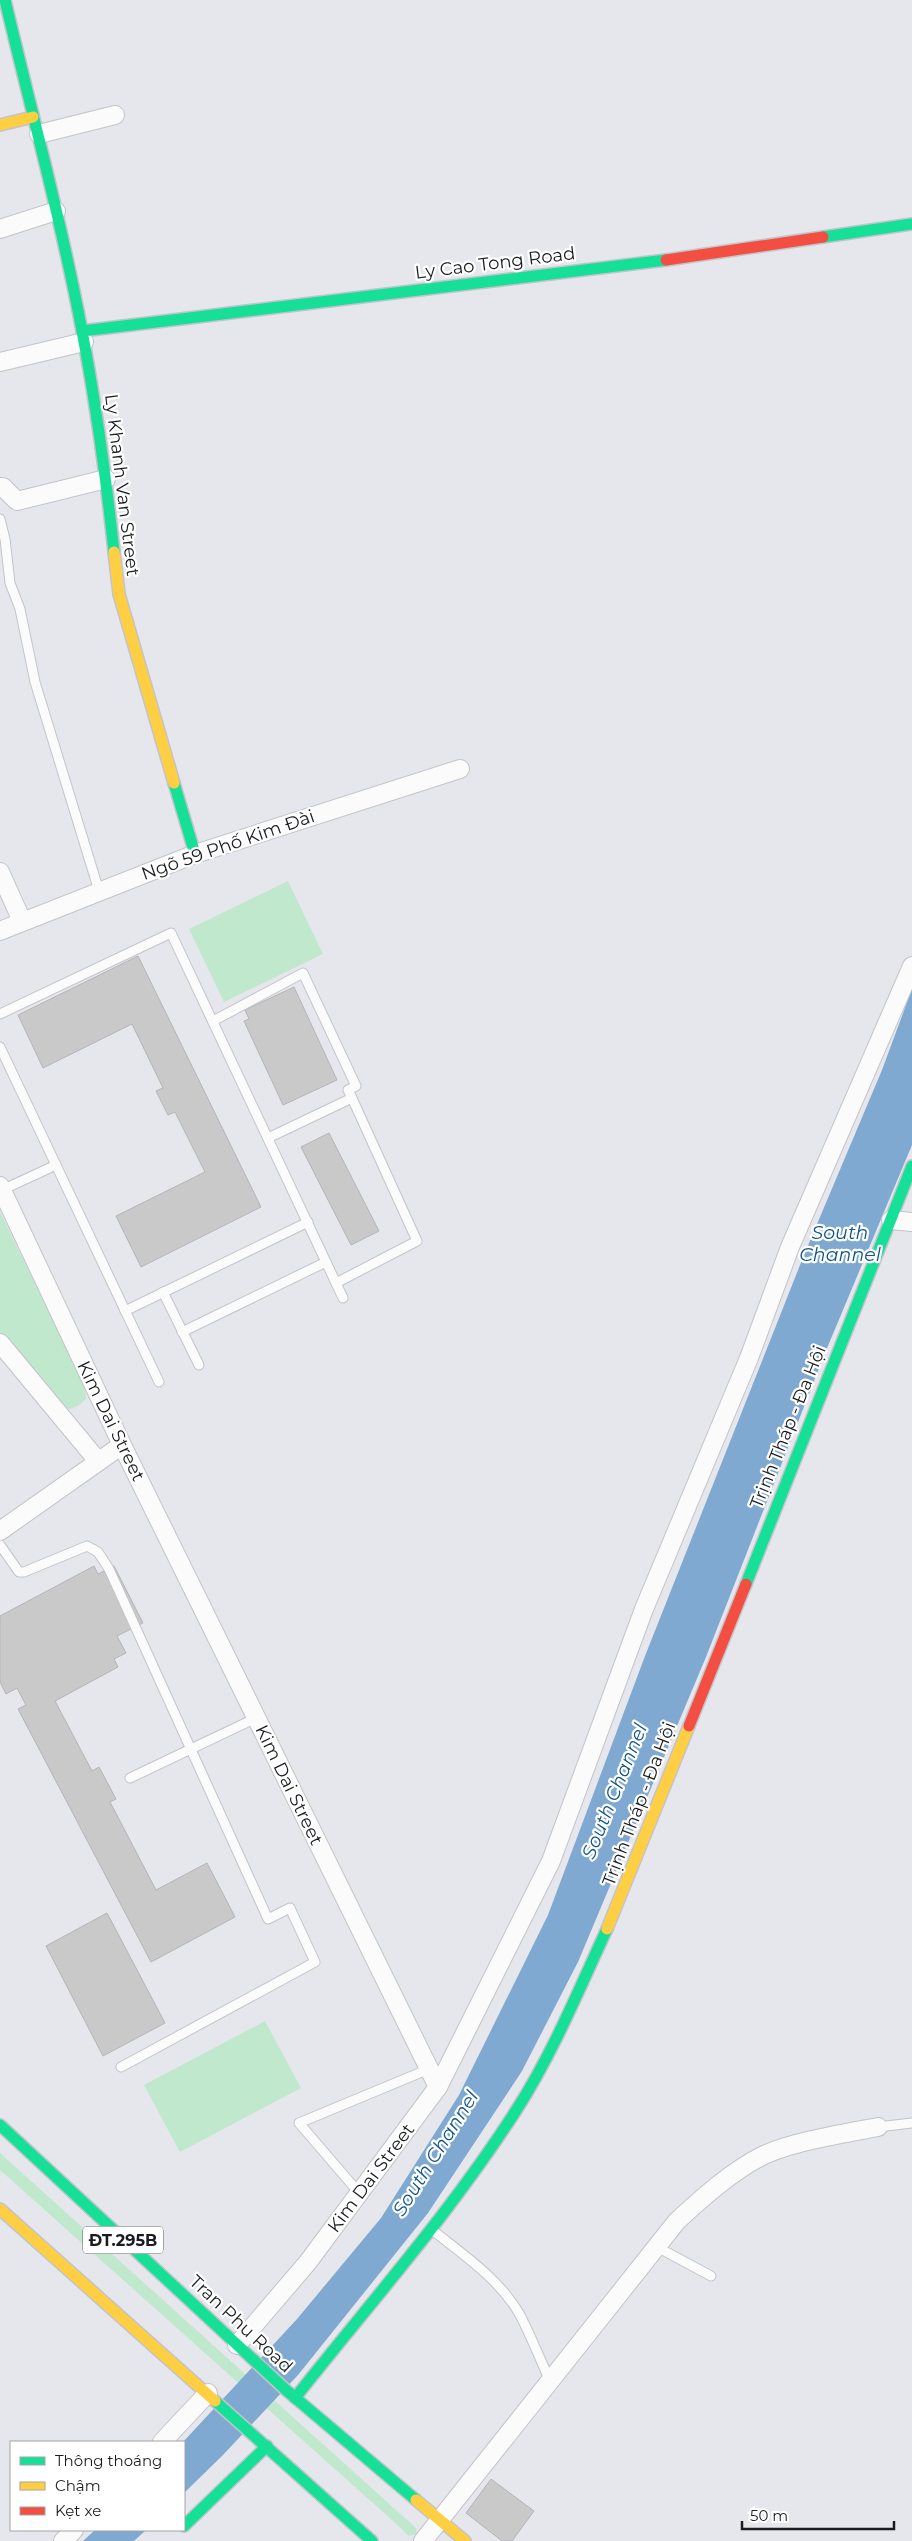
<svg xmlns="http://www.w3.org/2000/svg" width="912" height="2541" font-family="Montserrat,sans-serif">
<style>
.green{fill:#c0e8cd}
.water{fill:#7fa9d1}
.building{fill:#cac9ca;stroke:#b5b3b6}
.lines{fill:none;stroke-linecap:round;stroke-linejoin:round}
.lane-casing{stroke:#c3c4c9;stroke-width:11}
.street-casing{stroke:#c3c4c9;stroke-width:20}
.fast-casing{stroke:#c3c4c9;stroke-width:14}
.slow-casing{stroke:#c3c4c9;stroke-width:14}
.jam-casing{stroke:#c3c4c9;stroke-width:14}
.lane{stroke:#fbfbfc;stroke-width:9}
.street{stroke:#fbfbfc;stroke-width:18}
.fast{stroke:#16e098;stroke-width:11}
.slow{stroke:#ffcf43;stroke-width:11}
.jam{stroke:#f24e42;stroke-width:11}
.labels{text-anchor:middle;stroke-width:4.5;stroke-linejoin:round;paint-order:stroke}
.shield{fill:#fff;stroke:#5f6062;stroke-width:1}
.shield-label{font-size:16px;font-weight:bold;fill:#1b1c1f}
.street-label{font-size:18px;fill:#1b1c1f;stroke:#fff}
.water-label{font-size:19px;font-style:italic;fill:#125589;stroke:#fff}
</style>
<rect width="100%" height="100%" fill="#e6e7ec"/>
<g class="green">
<polygon points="288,881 323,954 224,1002 189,929"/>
<polygon points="0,1212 85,1386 86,1399 78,1406 67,1410 58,1406 0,1333"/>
<polygon points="265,2021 301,2088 180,2152 144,2085"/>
<polygon points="0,2153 416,2528 417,2534 409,2536 393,2521 0,2170"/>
</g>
<g class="water">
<polygon points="912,989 912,1145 825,1353 706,1657 578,1962 522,2071 428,2213 298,2375 222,2456 184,2493 183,2442 297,2319 381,2218 459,2095 548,1915 645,1656 804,1255 882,1070"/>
<polygon points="95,2530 146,2530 134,2541 83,2541"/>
</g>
<g class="building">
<polygon points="138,956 261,1207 141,1267 116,1216 205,1172 175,1112 168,1115 156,1091 163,1088 132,1024 43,1068 18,1015"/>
<polygon points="294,987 337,1080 283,1105 244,1021 249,1019 245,1010"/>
<polygon points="329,1133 379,1231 351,1245 301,1147"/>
<polygon points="94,1566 98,1574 114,1566 143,1623 117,1636 126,1653 114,1659 118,1667 55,1701 92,1771 99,1767 116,1799 110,1802 156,1890 207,1863 235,1917 151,1962 18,1709 26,1705 17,1688 6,1694 0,1682 0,1616"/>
<polygon points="107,1913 165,2023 103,2056 46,1946"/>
<polygon points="491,2479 534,2511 512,2541 502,2541 466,2513"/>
</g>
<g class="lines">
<g class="lane-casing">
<g id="lane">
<polyline points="0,519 5,539 10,583 20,609 35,682 99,891"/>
<polyline points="0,1014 171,933 343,1298"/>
<polyline points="213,1021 303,973 356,1086 348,1090 352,1098"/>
<polyline points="0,1047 56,1165"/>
<polyline points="268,1138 352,1098 417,1241 336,1283"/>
<polyline points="2,1190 56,1165 159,1382"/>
<polyline points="163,1292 199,1365"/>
<polyline points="125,1311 308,1222"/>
<polyline points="182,1332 326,1262"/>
<polyline points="0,1545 19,1572 24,1572 87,1546 98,1552 109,1569 268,1919 290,1908 315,1962 121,2067"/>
<polyline points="130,1778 256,1718"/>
<polyline points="878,2127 912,2123"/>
<polyline points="360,2194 299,2123 429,2069"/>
<path d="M431 2229C462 2254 500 2279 520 2315 531 2336 540 2359 550 2381"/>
<polyline points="657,2247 711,2276"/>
</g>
</g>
<g class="street-casing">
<g id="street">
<polyline points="39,134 115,115"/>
<polyline points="0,229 56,211"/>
<polyline points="0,362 84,342"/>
<polyline points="0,487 3,487 17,501 106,479"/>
<polyline points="0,872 22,921"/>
<polyline points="0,931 195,854 460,769"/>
<polyline points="0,1186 122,1445 438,2087 308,2262 237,2345"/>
<polyline points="891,1220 912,1222"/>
<polyline points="0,1343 98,1461"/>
<polyline points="0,1531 122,1445"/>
<polyline points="438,2087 551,1861 644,1609 749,1358 790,1247 912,966"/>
<polyline points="162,2442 208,2393"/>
<polyline points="63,2541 74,2530"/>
<path d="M423 2541 677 2221C703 2197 731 2172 762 2156 790 2142 846 2133 878 2127"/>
</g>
</g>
<g class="fast-casing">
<g id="fast">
<path d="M5 0C31 110 61 220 82 331 96 404 106 478 114 552"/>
<polyline points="823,237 912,224"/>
<polyline points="82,331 666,260"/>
<polyline points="174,783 195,854"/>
<polyline points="746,1584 912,1166"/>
<polyline points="0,2125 286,2390 416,2500"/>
<path d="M295 2398C370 2303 452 2211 517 2109 553 2053 579 1989 607 1929"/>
<polyline points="215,2401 372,2541"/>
<polyline points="184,2526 267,2446"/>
</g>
</g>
<g class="slow-casing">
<g id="slow">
<polyline points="0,125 33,117"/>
<polyline points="114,552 119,594 174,783"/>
<polyline points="607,1929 689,1726"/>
<polyline points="0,2209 215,2401"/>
<polyline points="416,2500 465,2541"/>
</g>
</g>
<g class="jam-casing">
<g id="jam">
<polyline points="666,260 823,237"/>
<polyline points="689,1726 746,1584"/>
</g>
</g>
<use href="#lane" class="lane"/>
<use href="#street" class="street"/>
<use href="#fast" class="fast"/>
<use href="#slow" class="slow"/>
<use href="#jam" class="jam"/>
</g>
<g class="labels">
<rect class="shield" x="83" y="2226.5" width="80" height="27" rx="4"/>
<g class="shield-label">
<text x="123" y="2246">ĐT.295B</text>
</g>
<g class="street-label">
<text transform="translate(495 263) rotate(-7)" y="6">Ly Cao Tong Road</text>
<text transform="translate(122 485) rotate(83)" y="6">Ly Khanh Van Street</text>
<text transform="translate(228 845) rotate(-19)" y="6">Ngõ 59 Phố Kim Đài</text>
<text transform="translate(111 1421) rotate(64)" y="6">Kim Dai Street</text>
<text transform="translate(788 1427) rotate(-68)" y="6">Trịnh Tháp - Đa Hội</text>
<text transform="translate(289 1785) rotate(64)" y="6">Kim Dai Street</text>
<text transform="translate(639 1804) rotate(-69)" y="6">Trịnh Tháp - Đa Hội</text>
<text transform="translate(371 2178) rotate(-53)" y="6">Kim Dai Street</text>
<text transform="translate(241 2324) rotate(43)" y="6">Tran Phu Road</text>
</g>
<g class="water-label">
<text x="840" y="1239">South<tspan x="840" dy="22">Channel</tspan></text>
<text transform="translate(614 1791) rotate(-68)" y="7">South Channel</text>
<text transform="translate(435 2153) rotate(-58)" y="7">South Channel</text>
</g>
</g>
<rect x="10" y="2441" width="175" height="90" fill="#ffffff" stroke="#a4a4a5"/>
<rect x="20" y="2457" width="25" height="8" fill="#16e098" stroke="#a4a4a5"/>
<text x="55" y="2466" font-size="15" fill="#1b1c1f">Thông thoáng</text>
<rect x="20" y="2482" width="25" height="8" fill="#ffcf43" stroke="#a4a4a5"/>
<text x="55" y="2491" font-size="15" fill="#1b1c1f">Chậm</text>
<rect x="20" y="2507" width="25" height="8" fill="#f24e42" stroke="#a4a4a5"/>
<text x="55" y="2516" font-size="15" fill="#1b1c1f">Kẹt xe</text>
<path d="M742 2521v8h152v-8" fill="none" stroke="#1b1c1f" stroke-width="2.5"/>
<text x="750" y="2521" font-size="15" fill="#1b1c1f" stroke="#ffffff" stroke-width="4" paint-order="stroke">50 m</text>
</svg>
